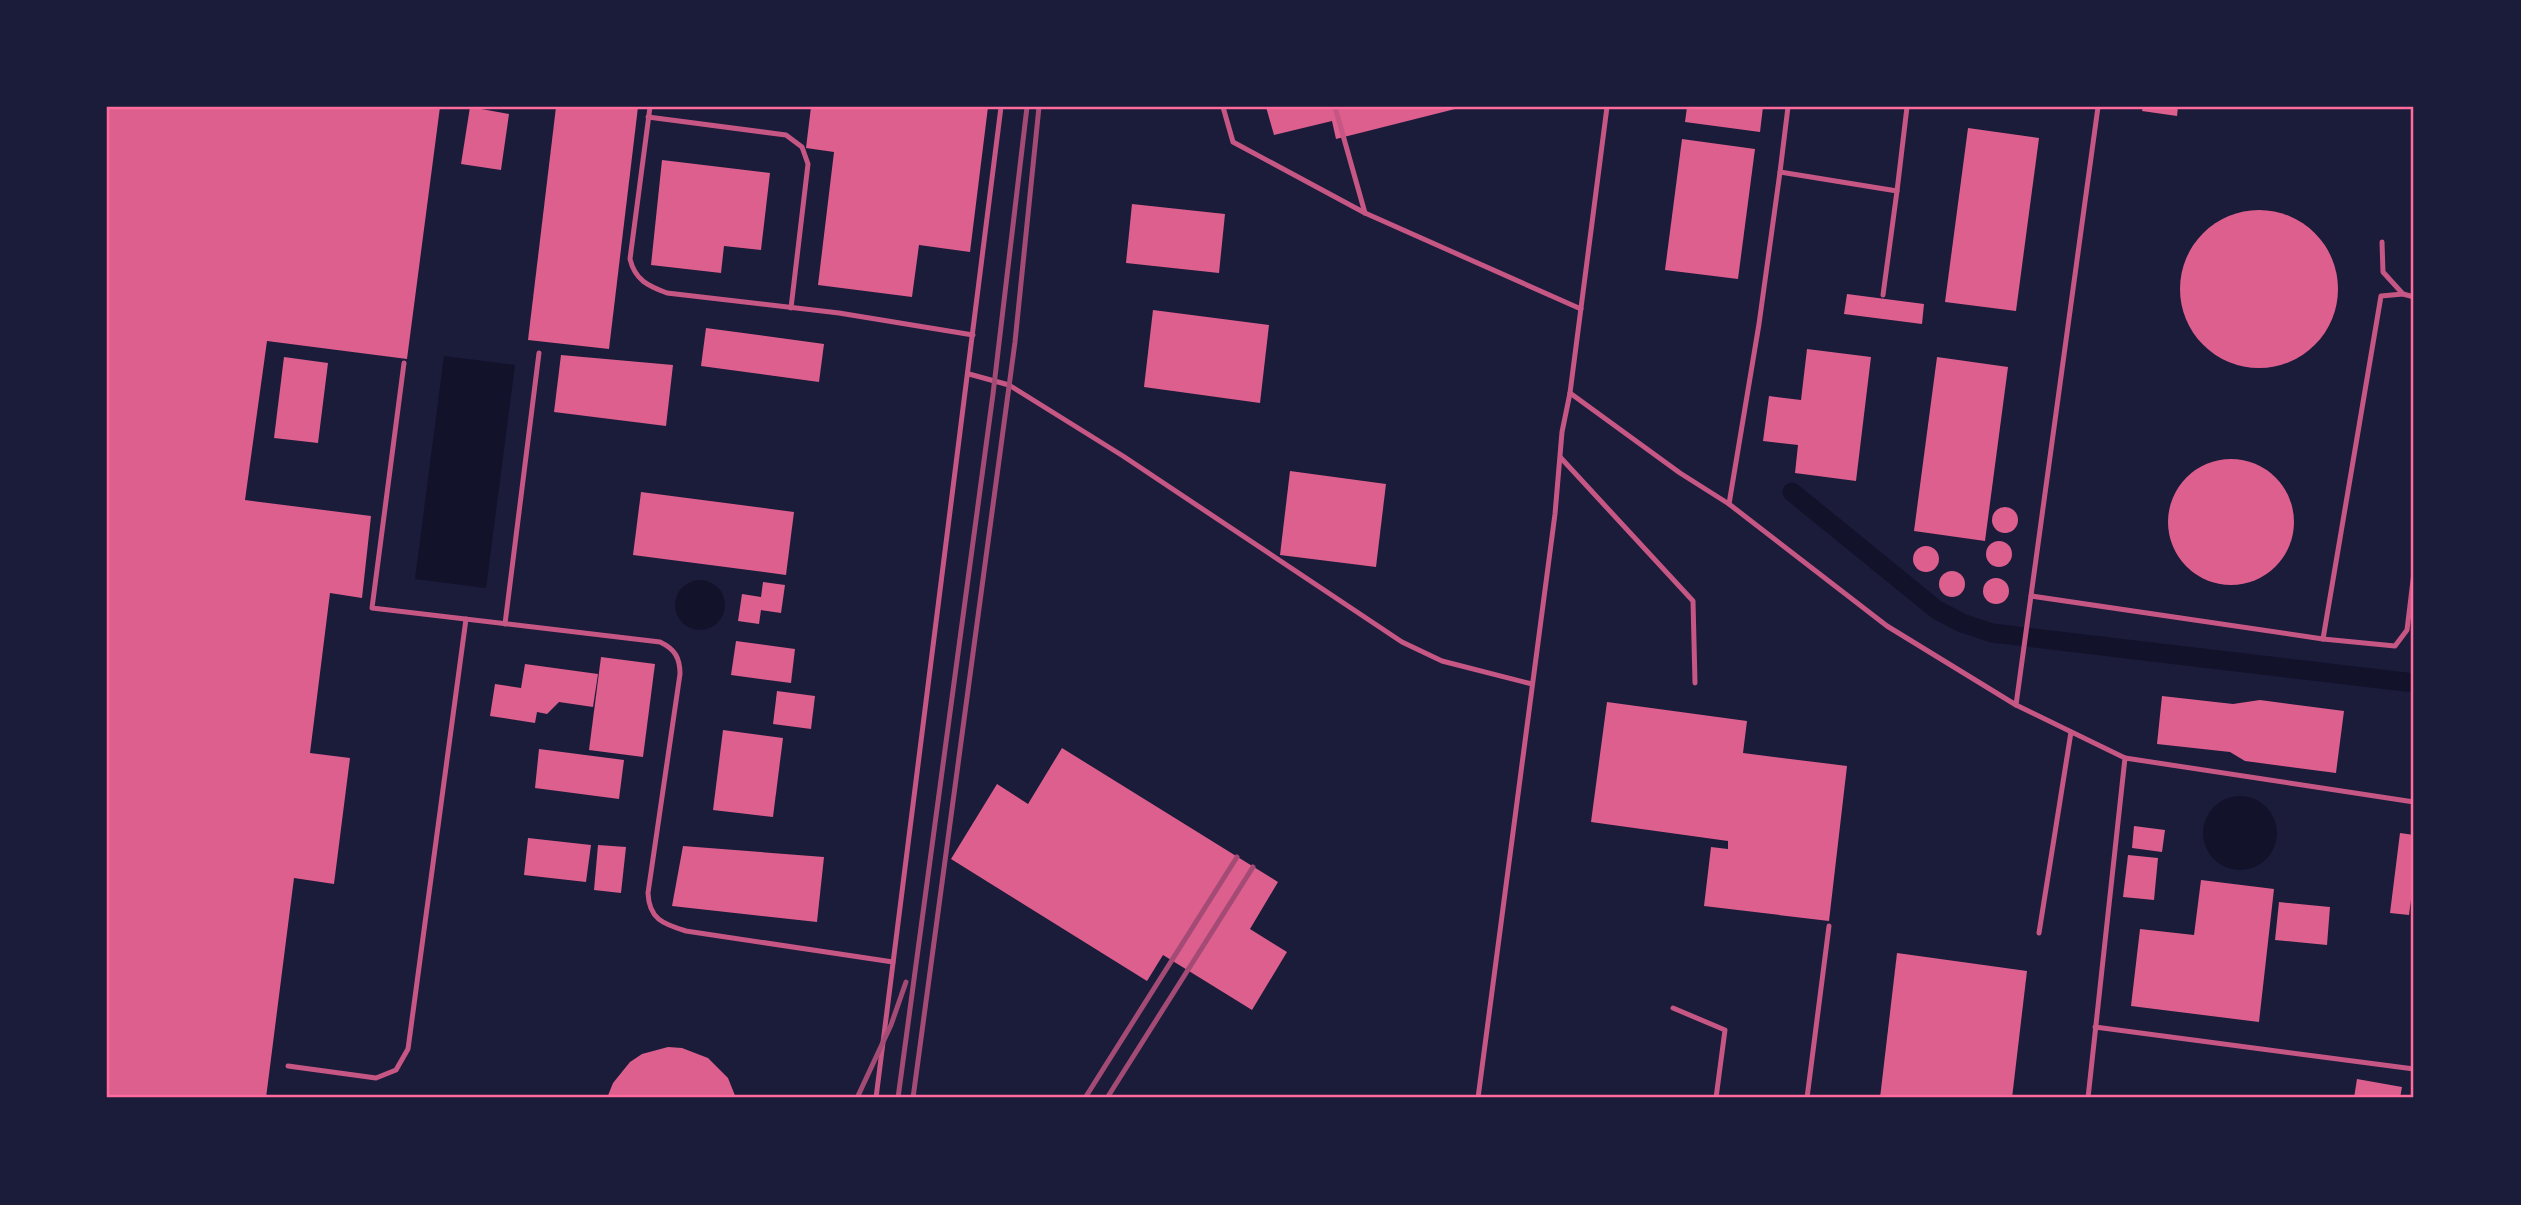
<svg xmlns="http://www.w3.org/2000/svg" width="2521" height="1205" font-family="'PT Sans Narrow',sans-serif">
<style>
.water{fill:#12122b}
.lines{fill:none;stroke-linecap:round;stroke-linejoin:round}
.canal{stroke:#12122b;stroke-width:19}
.building{fill:#dd5f8e}
.service{stroke:#c65784;stroke-width:5}
.rail{stroke:#a44b75;stroke-width:5}
.neatline{fill:none;stroke:#ff6b9d;stroke-width:2.5}
</style>
<rect width="100%" height="100%" fill="#1b1b3a"/>
<g class="water">
<polygon points="444,356 515,365 486,588 415,579"/>
<circle cx="700" cy="605" r="25"/>
<circle cx="2240" cy="833" r="37"/>
</g>
<g class="lines">
<polyline class="canal" points="1792,492 1937,610 1962,623 1992,633 2414,683"/>
</g>
<g class="building">
<polygon points="107,107 440,107 407,359 267,341 245,500 371,516 362,598 330,593 310,753 350,758 334,884 294,878 266,1098 107,1098"/>
<polygon points="470,107 509,114 501,170 461,164"/>
<polygon points="556,107 638,107 609,349 528,340"/>
<polygon points="811,107 988,107 970,252 919,245 912,297 818,285 834,152 806,148"/>
<polygon points="1266,107 1458,107 1459,108 1336,139 1332,121 1274,135"/>
<polygon points="1687,107 1763,107 1760,132 1685,122"/>
<polygon points="2143,107 2178,107 2177,116 2142,111"/>
<polygon points="1968,128 2039,138 2016,311 1945,302"/>
<polygon points="1682,139 1755,149 1738,279 1665,270"/>
<polygon points="662,160 770,173 761,250 724,246 721,273 651,265"/>
<polygon points="1132,204 1225,214 1219,273 1126,263"/>
<circle cx="2259" cy="289" r="79"/>
<polygon points="1847,294 1924,304 1922,324 1844,314"/>
<polygon points="1153,310 1269,325 1260,403 1144,387"/>
<polygon points="706,328 824,344 819,382 701,366"/>
<polygon points="1807,349 1871,357 1856,481 1795,473 1798,445 1763,441 1769,396 1801,400"/>
<polygon points="561,355 673,365 666,426 554,412"/>
<polygon points="284,357 328,363 318,443 274,438"/>
<polygon points="1937,357 2008,367 1985,541 1914,531"/>
<circle cx="2231" cy="522" r="63"/>
<polygon points="1290,471 1386,484 1376,567 1280,555"/>
<polygon points="641,492 794,512 786,575 633,555"/>
<circle cx="2005" cy="520" r="13"/>
<circle cx="1999" cy="554" r="13"/>
<circle cx="1926" cy="559" r="13"/>
<circle cx="1952" cy="584" r="13"/>
<circle cx="1996" cy="591" r="13"/>
<polygon points="763,582 785,585 781,613 761,610 759,624 738,621 742,594 761,597"/>
<polygon points="736,641 795,649 791,683 731,675"/>
<polygon points="601,657 655,664 643,757 589,750"/>
<polygon points="525,664 598,674 593,707 559,702 547,714 537,712 535,723 490,716 495,684 521,688"/>
<polygon points="777,691 815,696 811,729 773,724"/>
<polygon points="2162,696 2233,704 2260,700 2344,711 2336,773 2245,761 2230,752 2157,744"/>
<polygon points="1607,702 1747,721 1743,753 1847,766 1829,921 1704,906 1711,847 1728,849 1728,841 1591,822"/>
<polygon points="723,730 783,738 773,817 713,810"/>
<polygon points="1062,748 1278,882 1250,929 1287,952 1252,1010 1163,955 1147,981 951,859 997,784 1028,804"/>
<polygon points="539,749 624,760 619,799 535,788"/>
<polygon points="2134,826 2165,830 2162,852 2132,848"/>
<polygon points="2400,833 2414,835 2414,876 2409,915 2390,913"/>
<polygon points="528,838 591,845 586,882 524,875"/>
<polygon points="598,845 626,847 621,893 594,890"/>
<polygon points="683,846 824,857 817,922 672,906"/>
<polygon points="2128,855 2158,858 2154,900 2123,897"/>
<polygon points="2201,880 2274,889 2259,1022 2131,1006 2140,929 2194,935"/>
<polygon points="2279,902 2330,907 2327,945 2275,940"/>
<polygon points="1897,953 2027,971 2012,1098 1880,1098"/>
<polygon points="668,1047 682,1048 708,1058 728,1078 736,1098 607,1098 613,1083 630,1062 642,1054"/>
<polygon points="2357,1079 2402,1087 2400,1098 2354,1098"/>
</g>
<g class="lines">
<g class="service">
<path d="M650 107 630 259C635 280 648 286 667 293L839 313 973 335"/>
<polyline points="1223,107 1233,142 1365,213 1581,309"/>
<polyline points="1335,107 1365,213"/>
<polyline points="648,117 786,135 802,147 808,164 791,308"/>
<polyline points="1780,172 1788,107"/>
<polyline points="1897,191 1907,107"/>
<polyline points="2382,242 2383,272 2403,294 2414,297"/>
<path d="M404 363 372 608 660 642C675 649 680 658 680 674L648 893C649 919 663 924 686 931L893 962"/>
<polyline points="969,374 1009,385 1123,456 1402,642 1442,661 1532,684"/>
<polyline points="1570,393 1680,473 1729,504 1887,626 2016,705 2125,758"/>
<polyline points="1561,458 1693,601 1695,683"/>
<polyline points="1729,504 1759,324 1780,172 1897,191 1883,295"/>
<polyline points="2031,596 2323,639 2381,296 2403,294"/>
<polyline points="505,624 539,353"/>
<polyline points="2323,639 2395,646 2407,630 2414,572"/>
<polyline points="2016,705 2098,107"/>
<polyline points="2039,933 2071,732"/>
<polyline points="1673,1008 1725,1030 1716,1098"/>
<polyline points="2095,1027 2414,1069"/>
<polyline points="288,1066 376,1078 396,1070 408,1049 466,619"/>
<polyline points="876,1098 1001,107"/>
<polyline points="1478,1098 1555,514 1562,432 1570,393 1607,107"/>
<polyline points="1807,1098 1829,926"/>
<polyline points="2088,1098 2125,758 2414,802"/>
</g>
<g class="rail">
<polyline points="857,1098 891,1025 906,982"/>
<polyline points="898,1098 993,394 1027,107"/>
<polyline points="913,1098 1015,342 1039,107"/>
<polyline points="1085,1098 1237,857"/>
<polyline points="1107,1098 1253,867"/>
</g>
</g>
<rect width="2521" height="1205" fill="none" stroke="#1b1b3a" stroke-width="217"/>
<rect x="108" y="108" width="2304" height="988" class="neatline"/>
</svg>
